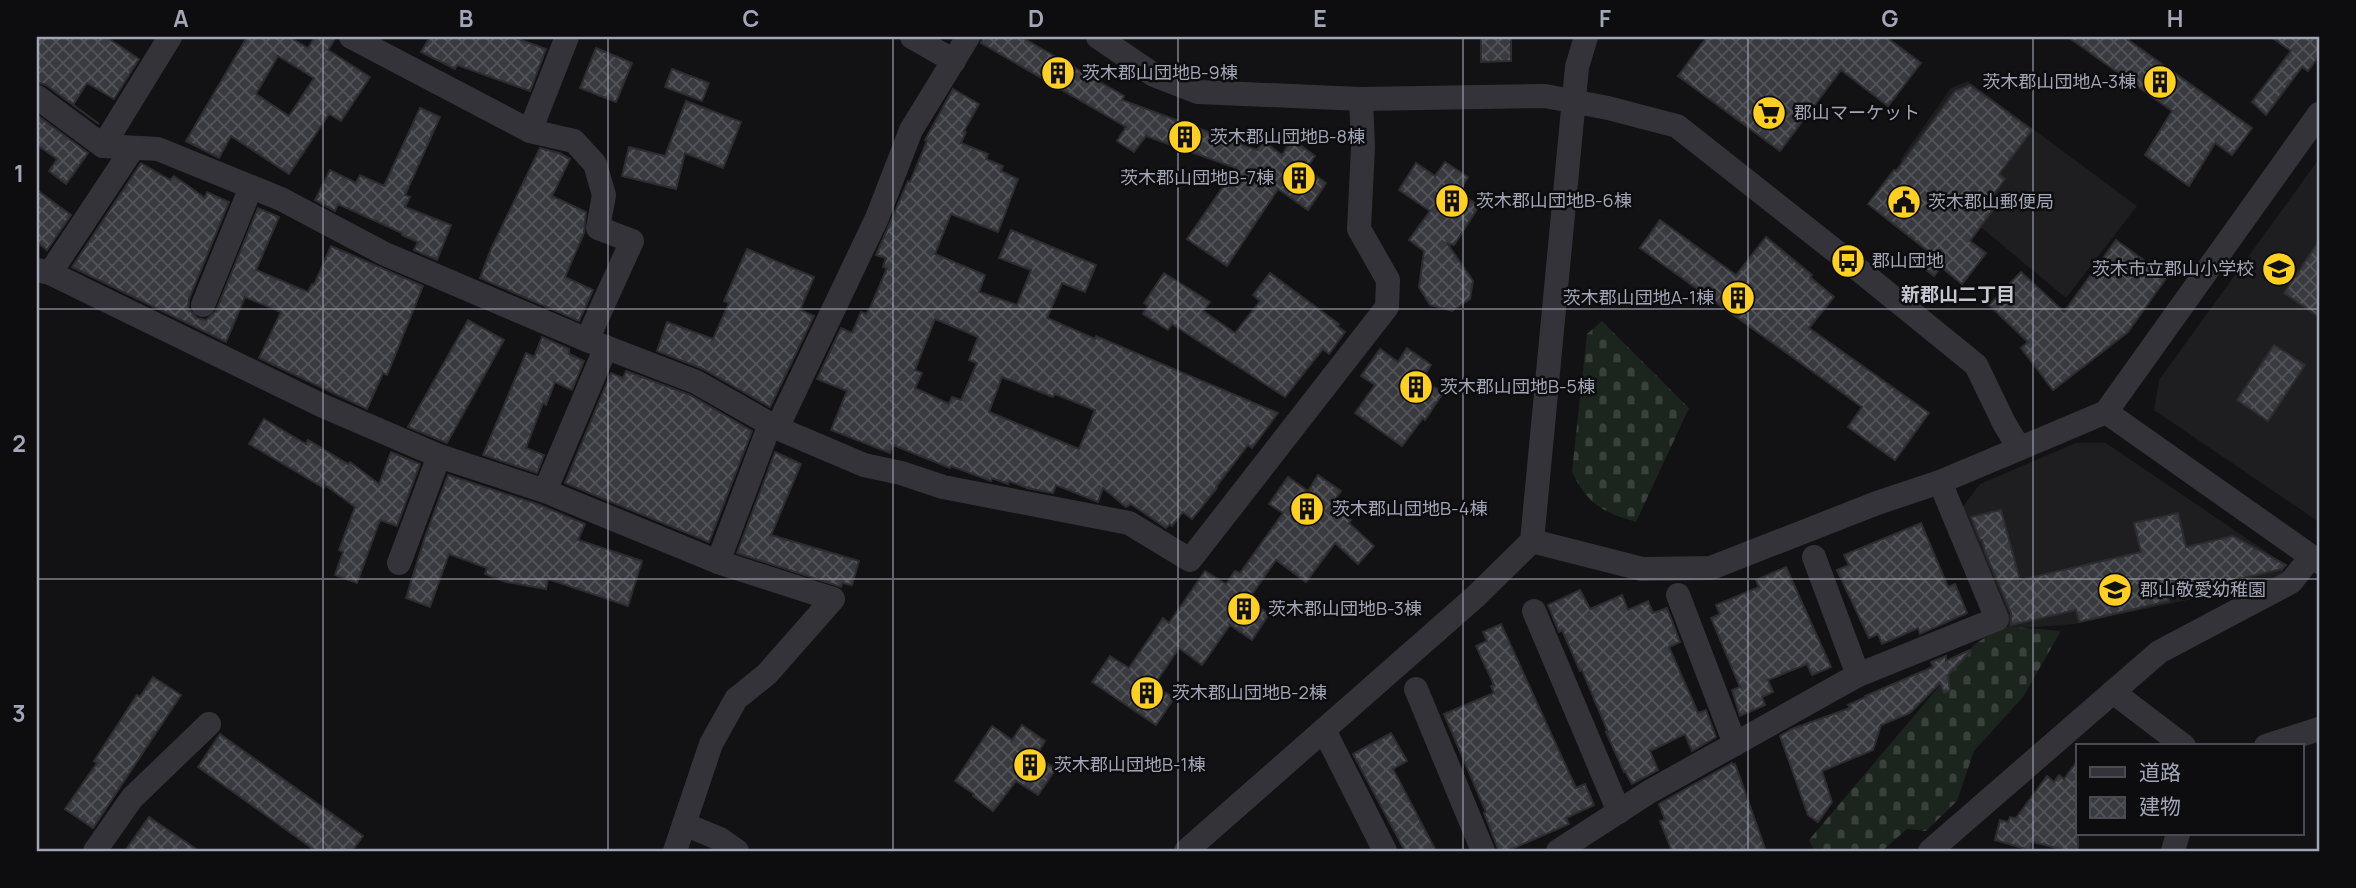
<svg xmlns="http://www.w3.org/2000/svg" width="2356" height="888" font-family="Manrope,'Noto Sans JP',sans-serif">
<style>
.built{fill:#1e1e21}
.cemetery{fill:url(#cemetery-stones)}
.building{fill:url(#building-cross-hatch);stroke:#2d2c30;stroke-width:2;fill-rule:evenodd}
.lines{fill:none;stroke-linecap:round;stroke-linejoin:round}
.minor{stroke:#333339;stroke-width:24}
.grid{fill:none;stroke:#a2a6b6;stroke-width:2;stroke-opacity:0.55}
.labels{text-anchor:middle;stroke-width:5;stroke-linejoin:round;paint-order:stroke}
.poi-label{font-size:18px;fill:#a2a6b6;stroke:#0d0d0f;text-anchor:start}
.neighbourhood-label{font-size:19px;font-weight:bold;fill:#c4c6d2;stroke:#0d0d0f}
.neatline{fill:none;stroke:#a2a6b6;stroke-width:2.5}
.grid-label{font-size:23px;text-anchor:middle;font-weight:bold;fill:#a2a6b6}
</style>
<defs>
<pattern id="cemetery-stones" width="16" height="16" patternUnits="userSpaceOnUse" patternTransform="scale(1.75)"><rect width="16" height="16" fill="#1c241e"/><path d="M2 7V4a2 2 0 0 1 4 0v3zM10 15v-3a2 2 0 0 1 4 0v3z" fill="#3a413c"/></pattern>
<pattern id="building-cross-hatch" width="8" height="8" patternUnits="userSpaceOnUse" patternTransform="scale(1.75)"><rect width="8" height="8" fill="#393a3f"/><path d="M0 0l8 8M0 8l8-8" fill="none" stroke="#525458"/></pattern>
</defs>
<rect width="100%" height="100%" fill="#121214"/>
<g class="built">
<polygon points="1968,81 2137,206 2066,298 1900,160 1951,88"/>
<polygon points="2319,159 2319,522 2154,410 2159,380"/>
<polygon points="2076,443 2106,443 2280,561 2286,579 2075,624 2009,629 1958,513 1980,484"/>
</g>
<g class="cemetery">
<path d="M1602 321 1689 408 1636 522C1603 512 1588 505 1572 472L1587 334Z"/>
<polygon points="2002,626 2061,631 2023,697 1974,751 1957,801 1926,831 1907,829 1882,851 1814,851 1809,840 1974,645"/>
</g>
<g class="building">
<polygon points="37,37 106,37 139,59 114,99 87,83 73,105 99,124 46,85 37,82"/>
<path d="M247 37H289L308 48 315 37H336L328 50 370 77 341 121 329 114 289 174 231 136 219 158 186 141ZM278 56 314 78 289 116 256 94Z"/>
<polygon points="430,37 513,37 546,49 530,91 457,65 455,69 421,52"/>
<polygon points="983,37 1021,37 1124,96 1122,100 1257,150 1263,141 1282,155 1292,139 1315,156 1306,169 1326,183 1308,210 1278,189 1227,266 1187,239 1236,168 1146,136 1134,152 1117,141 1126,127 981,43"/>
<polygon points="1481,37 1511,37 1511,61 1481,62"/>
<polygon points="1707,37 1886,37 1921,63 1888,106 1841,70 1780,151 1678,76"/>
<polygon points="2068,37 2124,37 2252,128 2232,155 2215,143 2189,186 2145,155 2172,111"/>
<polygon points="2271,37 2319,37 2319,56 2308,71 2302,67 2266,115 2252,102 2291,51"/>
<polygon points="596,48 632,63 616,102 580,88"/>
<polygon points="672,69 709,83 702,101 665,87"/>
<polygon points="1970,85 2032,130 1999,174 2005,179 1988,202 1995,207 1970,241 1986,253 1962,284 1941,267 1934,276 1919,264 1929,252 1868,204 1894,170 1896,171 1955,91"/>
<path d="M953 89 979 104 964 131 966 132 961 143 988 154 986 159 1003 166 1001 171 1018 179 998 232 951 214 935 254 985 275 979 292 1017 305 1031 270 999 258 1011 230 1096 265 1085 292 1062 283 1047 318 1095 339 1096 336 1278 413 1252 448 1248 445 1216 487 1217 488 1192 519 1183 512 1172 526 1170 524 1166 528 1131 504 1126 507 1103 488 1098 502 1056 485 1053 493 1027 488 1009 481 1008 484 992 478 991 481 951 466 950 468 893 445 890 453 831 430 847 391 817 379 841 328 852 333 861 312 866 314 871 306 887 268 883 267 886 258 876 255 908 181 910 182 927 141 925 140ZM935 319 978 337 969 360 977 363 961 400 952 397 949 404 915 388 922 373 915 370ZM1002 377 1053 397 1055 394 1095 410 1079 449 989 412Z"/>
<polygon points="686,101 741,122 723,168 685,153 676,189 622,176 629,147 665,156"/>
<polygon points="420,108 440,117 405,195 410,197 405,207 451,225 437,260 414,250 418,242 402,235 402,233 338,204 335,211 315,200 330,170 356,183 360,175 384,186"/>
<polygon points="37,115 88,153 66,184 49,171 57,159 37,145"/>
<polygon points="540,148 559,153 570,159 552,196 586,212 584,233 565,277 593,290 579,321 480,278 491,249"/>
<polygon points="1445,162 1468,177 1459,192 1479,206 1454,245 1447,243 1473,281 1470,299 1452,311 1430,305 1419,287 1424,251 1409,240 1430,211 1399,190 1416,163 1435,176"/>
<polygon points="141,163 170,180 174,176 205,198 207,192 229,202 189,299 188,308 197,318 206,320 216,311 258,208 279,217 256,270 308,292 312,284 314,285 331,246 423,286 387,375 383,373 367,409 259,358 281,312 245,297 226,342 72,267"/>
<polygon points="37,190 71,215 47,250 37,242"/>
<polygon points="1660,220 1736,275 1766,237 1812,275 1810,277 1834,297 1809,328 1929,413 1895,460 1848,427 1862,407 1640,248"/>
<polygon points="2116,240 2167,277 2128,332 2053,390 2021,348 2028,342 1989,305 2021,272 2064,312"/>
<polygon points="2319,241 2319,317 2284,293"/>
<polygon points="747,249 814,277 800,310 814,316 770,407 703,369 657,351 667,322 713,339 729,303 724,301"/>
<polygon points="1164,273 1210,302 1203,311 1235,333 1260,301 1253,295 1270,273 1339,324 1337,326 1345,332 1329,354 1323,349 1285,397 1172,324 1168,330 1143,314 1148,306 1144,303"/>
<polygon points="468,320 504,340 447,443 408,427"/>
<polygon points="542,337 569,349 569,354 584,361 572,390 555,382 546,405 543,403 526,448 544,455 537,473 483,455 526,353 534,357"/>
<polygon points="2274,345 2305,365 2268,421 2237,400"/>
<polygon points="1407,348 1431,365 1422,379 1443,393 1425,420 1423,418 1402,446 1355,413 1375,385 1361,376 1380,349 1398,362"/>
<polygon points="626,371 690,395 752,431 709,542 565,483 611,373 623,378"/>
<polygon points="264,419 306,444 308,440 348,464 350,462 379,484 391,452 420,464 397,526 380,520 357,583 335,575 343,552 339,550 355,507 325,485 324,488 249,444"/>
<polygon points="775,452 801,464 771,535 859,561 852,585 842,583 841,587 737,553"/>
<polygon points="448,475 540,505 585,524 578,540 642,561 628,606 548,579 546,589 506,582 485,574 487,568 449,554 430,607 406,598 425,537"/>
<polygon points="1318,475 1341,491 1331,506 1351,520 1349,523 1374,546 1358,564 1335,543 1306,582 1276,560 1248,600 1269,614 1252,640 1230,625 1202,665 1179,648 1154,685 1174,698 1156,725 1092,682 1110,656 1129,668 1163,618 1169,623 1205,571 1226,584 1235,571 1240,573 1283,513 1269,504 1288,477 1308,491"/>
<polygon points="2001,510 2020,580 2141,552 2134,523 2178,513 2186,547 2233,536 2286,565 2282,569 2166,596 2169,601 2079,622 2076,610 2011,625 2011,613 1985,552 1982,540 1980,540 1971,517"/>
<polygon points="1921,523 1948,587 1955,584 1967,613 1920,634 1918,628 1882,644 1878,634 1869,638 1837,570 1849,565 1844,555"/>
<polygon points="1786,567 1831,667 1812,675 1807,664 1768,680 1773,692 1762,697 1765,705 1740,716 1732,690 1740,687 1711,618 1720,614 1716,605 1759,587 1756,580"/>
<polygon points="1580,590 1590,609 1622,595 1628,610 1648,601 1653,613 1667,608 1680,642 1669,647 1698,713 1706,710 1716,737 1692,751 1685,734 1650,751 1658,770 1632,784 1625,771 1624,772 1606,732 1608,732 1582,670 1580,671 1562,630 1559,632 1548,605"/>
<polygon points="1501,624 1576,788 1585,784 1594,805 1566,818 1569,824 1507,851 1499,851 1484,813 1486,812 1444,714 1494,693 1491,686 1494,685 1476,646 1487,641 1483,632"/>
<polygon points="1970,650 1971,651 1948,675 1950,691 1944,693 1940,683 1910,713 1881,725 1873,750 1822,771 1832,802 1818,822 1808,815 1780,736 1792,729 1850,708 1848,705 1866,697 1865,696 1933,667 1931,662 1946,656 1946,661"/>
<polygon points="153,677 181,695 93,828 65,809 97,763 94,761 137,695 140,697"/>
<polygon points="1022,725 1045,741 1036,756 1056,769 1038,795 1016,781 993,811 973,796 974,794 955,781 992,726 1012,740"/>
<polygon points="1391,733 1407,761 1393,769 1436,851 1405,851 1353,754"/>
<polygon points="220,734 363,836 352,851 316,851 198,767"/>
<polygon points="2078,760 2078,851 2069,851 2033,842 2030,850 1995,840 2000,820 2008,822 2010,817 2016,818 2047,776 2054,782 2059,775 2064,779"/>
<polygon points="1732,763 1733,765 1735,764 1766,851 1672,851 1660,821 1665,820 1659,804"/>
<polygon points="149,817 199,851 125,851"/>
</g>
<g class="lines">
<g class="minor">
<polyline points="351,37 530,131 567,37"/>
<polyline points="912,37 954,61"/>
<polyline points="1098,37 1154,75 1198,92 1361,99 1545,96 1608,108 1677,126 1848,261 1976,365 2004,423 2019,448"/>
<polyline points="37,97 103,146 158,149 281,199 385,254 587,340 696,382 777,428 864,465 901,473 943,487 1129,523 1190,560 1387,307 1388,280 1359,229 1363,147 1361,99"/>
<polyline points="530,131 574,141 595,164 604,195 598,228 632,241 587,340"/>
<polyline points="103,146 170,37"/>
<polyline points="37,270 50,273 323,406 439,456 545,491 718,562 833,599 767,674 736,699 711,744 675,851"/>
<polyline points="50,273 133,148"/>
<polyline points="203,305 251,187"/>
<polyline points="2106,412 2319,562"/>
<polyline points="777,428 877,218 911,130 968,37"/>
<polyline points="545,491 606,347"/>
<polyline points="1532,541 1642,569 1711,568 1877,503 1940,482 2106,412 2319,114"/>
<polyline points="1814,557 1858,675"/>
<polyline points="718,562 770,424"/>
<polyline points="399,563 439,456"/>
<polyline points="1678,595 1735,744"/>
<polyline points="1534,611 1619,812"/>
<polyline points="1416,689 1483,851"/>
<polyline points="2113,692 2184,746"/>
<polyline points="1324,730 1385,851"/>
<polyline points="2266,746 2319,729"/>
<polyline points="684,824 720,839 737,851"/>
<polyline points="95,851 132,798 209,724"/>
<polyline points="1186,851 1475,597 1532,541 1577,67 1586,37"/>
<polyline points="1558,851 1649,792 1858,675 1997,619 1940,482"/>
<polyline points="1930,851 2159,652 2291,582 2311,557"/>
<polyline points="2173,851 2178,834"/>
</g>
</g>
<path class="grid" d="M323 37V851M608 37V851M893 37V851M1178 37V851M1463 37V851M1748 37V851M2033 37V851M37 309H2319M37 579H2319"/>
<defs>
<g id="building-disc" transform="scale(1.75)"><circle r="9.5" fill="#ffd01f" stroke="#0d0d0f"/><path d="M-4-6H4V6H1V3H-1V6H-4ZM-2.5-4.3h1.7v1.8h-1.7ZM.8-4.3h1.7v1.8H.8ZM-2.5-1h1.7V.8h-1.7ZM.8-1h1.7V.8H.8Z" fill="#111"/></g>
<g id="supermarket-disc" transform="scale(1.75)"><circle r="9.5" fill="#ffd01f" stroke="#0d0d0f"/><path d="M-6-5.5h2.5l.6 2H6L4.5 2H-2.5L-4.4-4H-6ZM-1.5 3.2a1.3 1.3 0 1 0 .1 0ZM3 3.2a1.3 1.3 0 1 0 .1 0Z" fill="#111"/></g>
<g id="civic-disc" transform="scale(1.75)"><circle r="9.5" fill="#ffd01f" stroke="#0d0d0f"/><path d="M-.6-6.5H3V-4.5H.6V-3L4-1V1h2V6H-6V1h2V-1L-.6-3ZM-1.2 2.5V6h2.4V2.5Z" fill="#111"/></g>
<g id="bus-disc" transform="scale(1.75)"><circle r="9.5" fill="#ffd01f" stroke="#0d0d0f"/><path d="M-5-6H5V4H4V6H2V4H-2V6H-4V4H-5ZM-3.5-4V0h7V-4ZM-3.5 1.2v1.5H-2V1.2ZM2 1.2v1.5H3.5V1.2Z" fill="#111"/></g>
<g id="school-disc" transform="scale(1.75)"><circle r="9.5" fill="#ffd01f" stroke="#0d0d0f"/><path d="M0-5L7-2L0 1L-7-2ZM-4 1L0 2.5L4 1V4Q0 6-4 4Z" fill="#111"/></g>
</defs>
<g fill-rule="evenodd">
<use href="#building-disc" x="1058" y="73"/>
<use href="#building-disc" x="2160" y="82"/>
<use href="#supermarket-disc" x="1769" y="113"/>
<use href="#building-disc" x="1185" y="137"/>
<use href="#building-disc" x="1299" y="178"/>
<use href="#building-disc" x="1452" y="201"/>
<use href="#civic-disc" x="1904" y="202"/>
<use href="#bus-disc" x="1848" y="261"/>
<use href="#school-disc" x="2279" y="269"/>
<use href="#building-disc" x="1738" y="298"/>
<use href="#building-disc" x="1416" y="387"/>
<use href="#building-disc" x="1307" y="509"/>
<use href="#school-disc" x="2115" y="590"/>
<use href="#building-disc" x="1244" y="609"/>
<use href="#building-disc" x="1147" y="693"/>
<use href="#building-disc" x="1030" y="765"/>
</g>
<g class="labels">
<g class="poi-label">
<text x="1082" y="79">茨木郡山団地B-9棟</text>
<text x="2136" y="88" text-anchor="end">茨木郡山団地A-3棟</text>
<text x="1794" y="119">郡山マーケット</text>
<text x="1210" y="143">茨木郡山団地B-8棟</text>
<text x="1274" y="184" text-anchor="end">茨木郡山団地B-7棟</text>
<text x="1476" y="207">茨木郡山団地B-6棟</text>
<text x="1928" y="208">茨木郡山郵便局</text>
<text x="1872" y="267">郡山団地</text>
<text x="2254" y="275" text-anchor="end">茨木市立郡山小学校</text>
<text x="1714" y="304" text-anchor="end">茨木郡山団地A-1棟</text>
<text x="1440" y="393">茨木郡山団地B-5棟</text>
<text x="1332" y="515">茨木郡山団地B-4棟</text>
<text x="2140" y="596">郡山敬愛幼稚園</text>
<text x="1268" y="615">茨木郡山団地B-3棟</text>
<text x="1172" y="699">茨木郡山団地B-2棟</text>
<text x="1054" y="771">茨木郡山団地B-1棟</text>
</g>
<g class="neighbourhood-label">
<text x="1958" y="301">新郡山二丁目</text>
</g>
</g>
<rect width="2356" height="888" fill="none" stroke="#0d0d0f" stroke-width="77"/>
<rect x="2076" y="744" width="228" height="91" fill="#0d0d0f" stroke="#494a52" stroke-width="2"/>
<rect x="2090" y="767" width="35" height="10" fill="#333339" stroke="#494a52" stroke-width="2"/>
<text x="2139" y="780" font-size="21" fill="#a2a6b6">道路</text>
<rect x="2090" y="797" width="35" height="21" fill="url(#building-cross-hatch)" stroke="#494a52" stroke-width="2"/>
<text x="2139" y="814" font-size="21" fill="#a2a6b6">建物</text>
<rect x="38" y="38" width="2280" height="812" class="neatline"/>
<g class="grid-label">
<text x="181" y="27">A</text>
<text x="466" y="27">B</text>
<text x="751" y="27">C</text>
<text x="1036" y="27">D</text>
<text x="1320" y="27">E</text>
<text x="1605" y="27">F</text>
<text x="1890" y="27">G</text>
<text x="2175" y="27">H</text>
<text x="19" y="182">1</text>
<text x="19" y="452">2</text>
<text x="19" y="722">3</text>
</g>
</svg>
